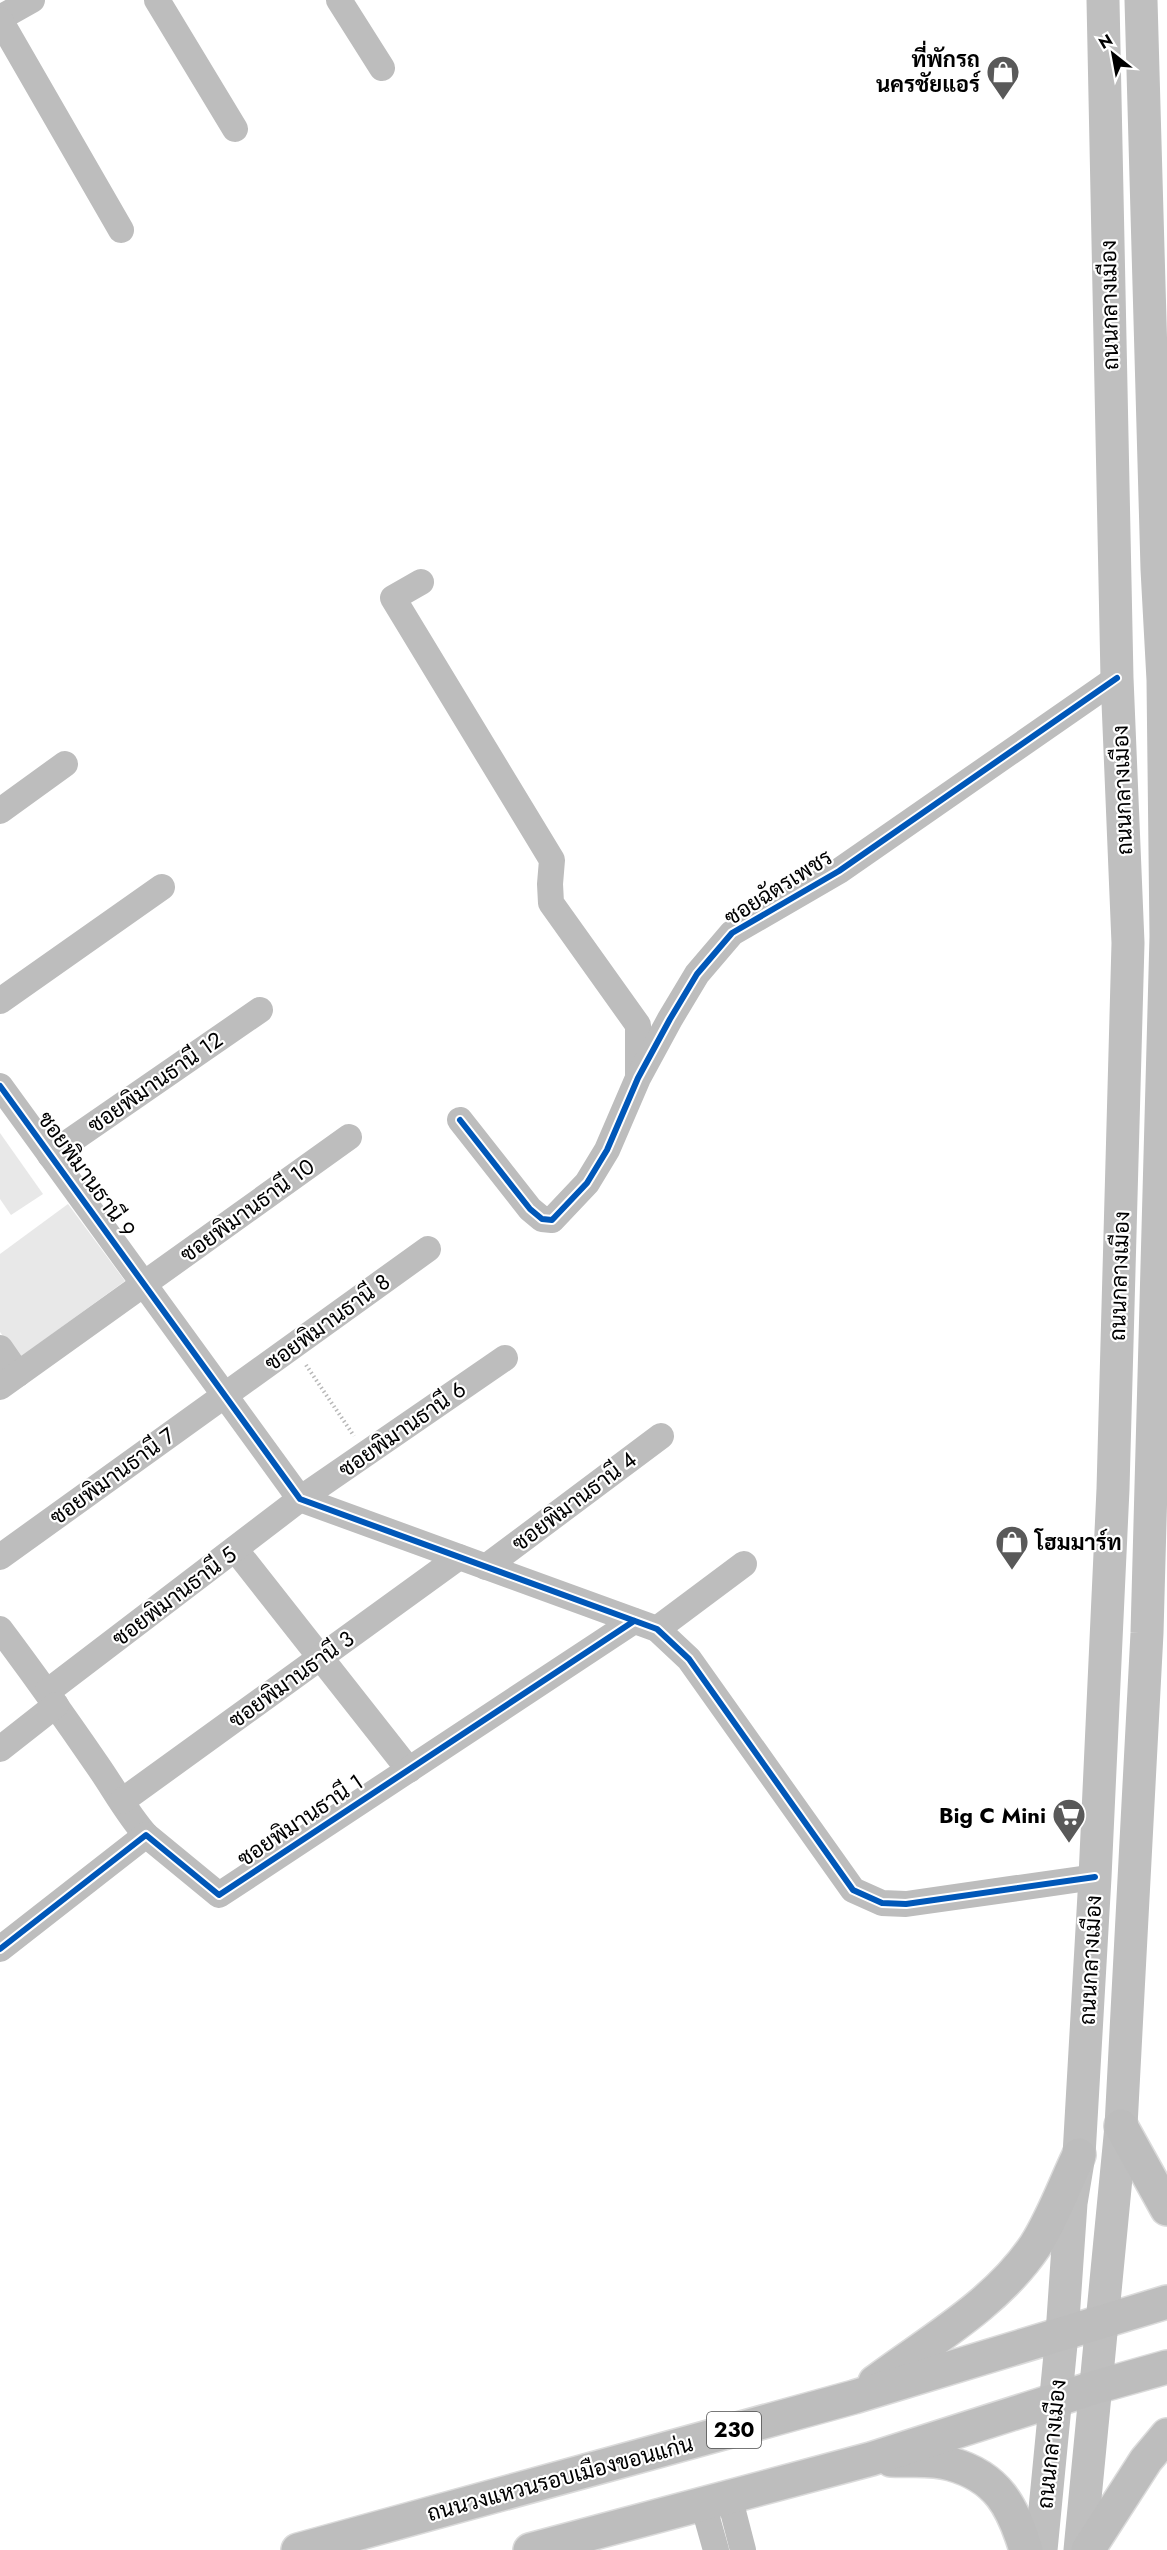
<svg xmlns="http://www.w3.org/2000/svg" width="1167" height="2550" font-family="Jost,Sarabun,sans-serif">
<style>
.grass{fill:#e8e8e8}
.lines{fill:none;stroke-linecap:round;stroke-linejoin:round}
.highway-casing{stroke:#dbdbdb;stroke-width:36}
.path{stroke:#b8b8b8;stroke-width:4;stroke-dasharray:1.5 3;stroke-linecap:butt}
.street{stroke:#bdbdbd;stroke-width:26}
.secondary{stroke:#bfbfbf;stroke-width:33}
.highway{stroke:#bdbdbd;stroke-width:33}
.cycleway-casing{stroke:#fff;stroke-width:10}
.cycleway{stroke:#0057b8;stroke-width:6}
.labels{text-anchor:middle;stroke-width:4.5;stroke-linejoin:round;paint-order:stroke}
.shield{fill:#fff;stroke:#4c4c4c;stroke-width:1.5}
.shield-label{font-size:21px;font-weight:bold;fill:#000}
.poi-label{font-size:22px;font-weight:bold;fill:#000;stroke:#fff;text-anchor:end}
.street-label{font-size:22px;fill:#000;stroke:#fff}
</style>
<rect width="100%" height="100%" fill="#fff"/>
<g class="grass">
<polygon points="0,1133 43,1194 11,1215 0,1199"/>
<polygon points="68,1204 125,1281 19,1358 0,1332 0,1254"/>
</g>
<g class="lines">
<g class="highway-casing">
<g id="highway">
<polyline points="1121,2126 1167,2209"/>
<path d="M875 2382C930 2341 996 2304 1035 2246 1053 2218 1065 2184 1079 2155"/>
<path d="M891 2460C910 2461 933 2458 951 2464 998 2477 1013 2507 1026 2550"/>
<polyline points="298,2550 854,2397 1167,2302"/>
<polyline points="530,2550 871,2459 1096,2387 1167,2367"/>
<polyline points="1088,2550 1146,2460 1167,2435"/>
</g>
</g>
<polyline class="path" points="306,1365 354,1436"/>
<g class="street">
<polyline points="157,0 235,129"/>
<polyline points="339,0 382,68"/>
<polyline points="0,18 32,0"/>
<polyline points="0,20 121,230"/>
<polyline points="421,582 393,598 552,860 550,884 551,903 638,1025 638,1074"/>
<polyline points="0,811 65,764"/>
<polyline points="0,1001 162,887"/>
<polyline points="0,1086 300,1499 657,1629 689,1659 853,1890 882,1903 906,1904 1095,1877"/>
<polyline points="460,1120 530,1209 542,1219 552,1220 587,1183 607,1150 638,1078 670,1019 697,974 732,933 839,871 1117,678"/>
<polyline points="50,1155 260,1010"/>
<polyline points="0,1348 18,1374"/>
<polyline points="0,1387 349,1137"/>
<polyline points="235,1549 409,1770"/>
<polyline points="0,1557 428,1249"/>
<polyline points="486,1567 661,1436"/>
<path d="M0 1629C33 1673 65 1718 96 1763 113 1787 127 1814 146 1835"/>
<polyline points="657,1629 744,1564"/>
<polyline points="47,1692 300,1499 505,1358"/>
<polyline points="0,1749 56,1705"/>
<polyline points="122,1801 459,1557"/>
<polyline points="0,1949 146,1835 219,1895 634,1621"/>
<polyline points="729,2496 743,2550"/>
<polyline points="703,2504 716,2550"/>
</g>
<g class="secondary">
<polyline points="1041,2550 1062,2334 1071,2203 1079,2155 1095,1877 1113,1489 1128,943 1117,678 1103,0"/>
<polyline points="1080,2550 1121,2126 1147,1633 1166,936 1163,680 1157,569 1141,0"/>
</g>
<use href="#highway" class="highway"/>
<g class="cycleway-casing">
<g id="cycleway">
<polyline points="0,1086 300,1499 657,1629 689,1659 853,1890 882,1903 906,1904 1095,1877"/>
<polyline points="460,1120 530,1209 542,1219 552,1220 587,1183 607,1150 638,1078 670,1019 697,974 732,933 839,871 1117,678"/>
<polyline points="0,1949 146,1835 219,1895 634,1621"/>
</g>
</g>
<use href="#cycleway" class="cycleway"/>
</g>
<defs>
<g id="shop-pin" transform="scale(1.725)"><path d="M0 17L-7.5 6A9.5 9.5 0 1 1 7.5 6Z" fill="#595959" stroke="#fff"/><path d="M-5-2.5h2.3a2.7 3.5 0 0 1 5.4 0H5L5.5 6h-11ZM-1.5-2.5h3a1.5 2.3 0 0 0-3 0Z" fill="#fff"/></g>
<g id="supermarket-pin" transform="scale(1.725)"><path d="M0 17L-7.5 6A9.5 9.5 0 1 1 7.5 6Z" fill="#595959" stroke="#fff"/><path d="M-6-5.5h2.5l.6 2H6L4.5 2H-2.5L-4.4-4H-6ZM-1.5 3.2a1.3 1.3 0 1 0 .1 0ZM3 3.2a1.3 1.3 0 1 0 .1 0Z" fill="#fff"/></g>
</defs>
<g fill-rule="evenodd">
<use href="#shop-pin" x="1003" y="72"/>
<use href="#shop-pin" x="1012" y="1542"/>
<use href="#supermarket-pin" x="1069" y="1815"/>
</g>
<g class="labels">
<rect class="shield" x="707" y="2412" width="54" height="36" rx="4.5"/>
<g class="shield-label">
<text x="734" y="2437">230</text>
</g>
<g class="poi-label">
<text x="980" y="67">ที่พักรถ<tspan x="980" dy="25">นครชัยแอร์</tspan></text>
<text x="1035" y="1550" text-anchor="start">โฮมมาร์ท</text>
<text x="1046" y="1823">Big C Mini</text>
</g>
<g class="street-label">
<text transform="translate(1109 305) rotate(-91)" y="8">ถนนกลางเมือง</text>
<text transform="translate(1122 790) rotate(-92)" y="8">ถนนกลางเมือง</text>
<text transform="translate(778 887) rotate(-32)" y="8">ซอยฉัตรเพชร</text>
<text transform="translate(155 1082) rotate(-35)" y="8">ซอยพิมานธานี 12</text>
<text transform="translate(87 1174) rotate(54)" y="8">ซอยพิมานธานี 9</text>
<text transform="translate(247 1210) rotate(-36)" y="8">ซอยพิมานธานี 10</text>
<text transform="translate(1119 1276) rotate(-88)" y="8">ถนนกลางเมือง</text>
<text transform="translate(327 1322) rotate(-36)" y="8">ซอยพิมานธานี 8</text>
<text transform="translate(402 1429) rotate(-35)" y="8">ซอยพิมานธานี 6</text>
<text transform="translate(112 1476) rotate(-36)" y="8">ซอยพิมานธานี 7</text>
<text transform="translate(574 1501) rotate(-37)" y="8">ซอยพิมานธานี 4</text>
<text transform="translate(174 1596) rotate(-37)" y="8">ซอยพิมานธานี 5</text>
<text transform="translate(291 1679) rotate(-36)" y="8">ซอยพิมานธานี 3</text>
<text transform="translate(300 1820) rotate(-34)" y="8">ซอยพิมานธานี 1</text>
<text transform="translate(1090 1960) rotate(-87)" y="8">ถนนกลางเมือง</text>
<text transform="translate(1051 2444) rotate(-84)" y="8">ถนนกลางเมือง</text>
<text transform="translate(560 2478) rotate(-15)" y="8">ถนนวงแหวนรอบเมืองขอนแก่น</text>
</g>
</g>
<g transform="translate(1113 54) rotate(329)" stroke="#ffffff" stroke-width="4.5" paint-order="stroke">
<path d="M0-4.5L10 22L0 15L-10 22Z" fill="#000000"/>
<text y="-9" font-size="16" font-weight="bold" text-anchor="middle" fill="#000000">N</text>
</g>
</svg>
